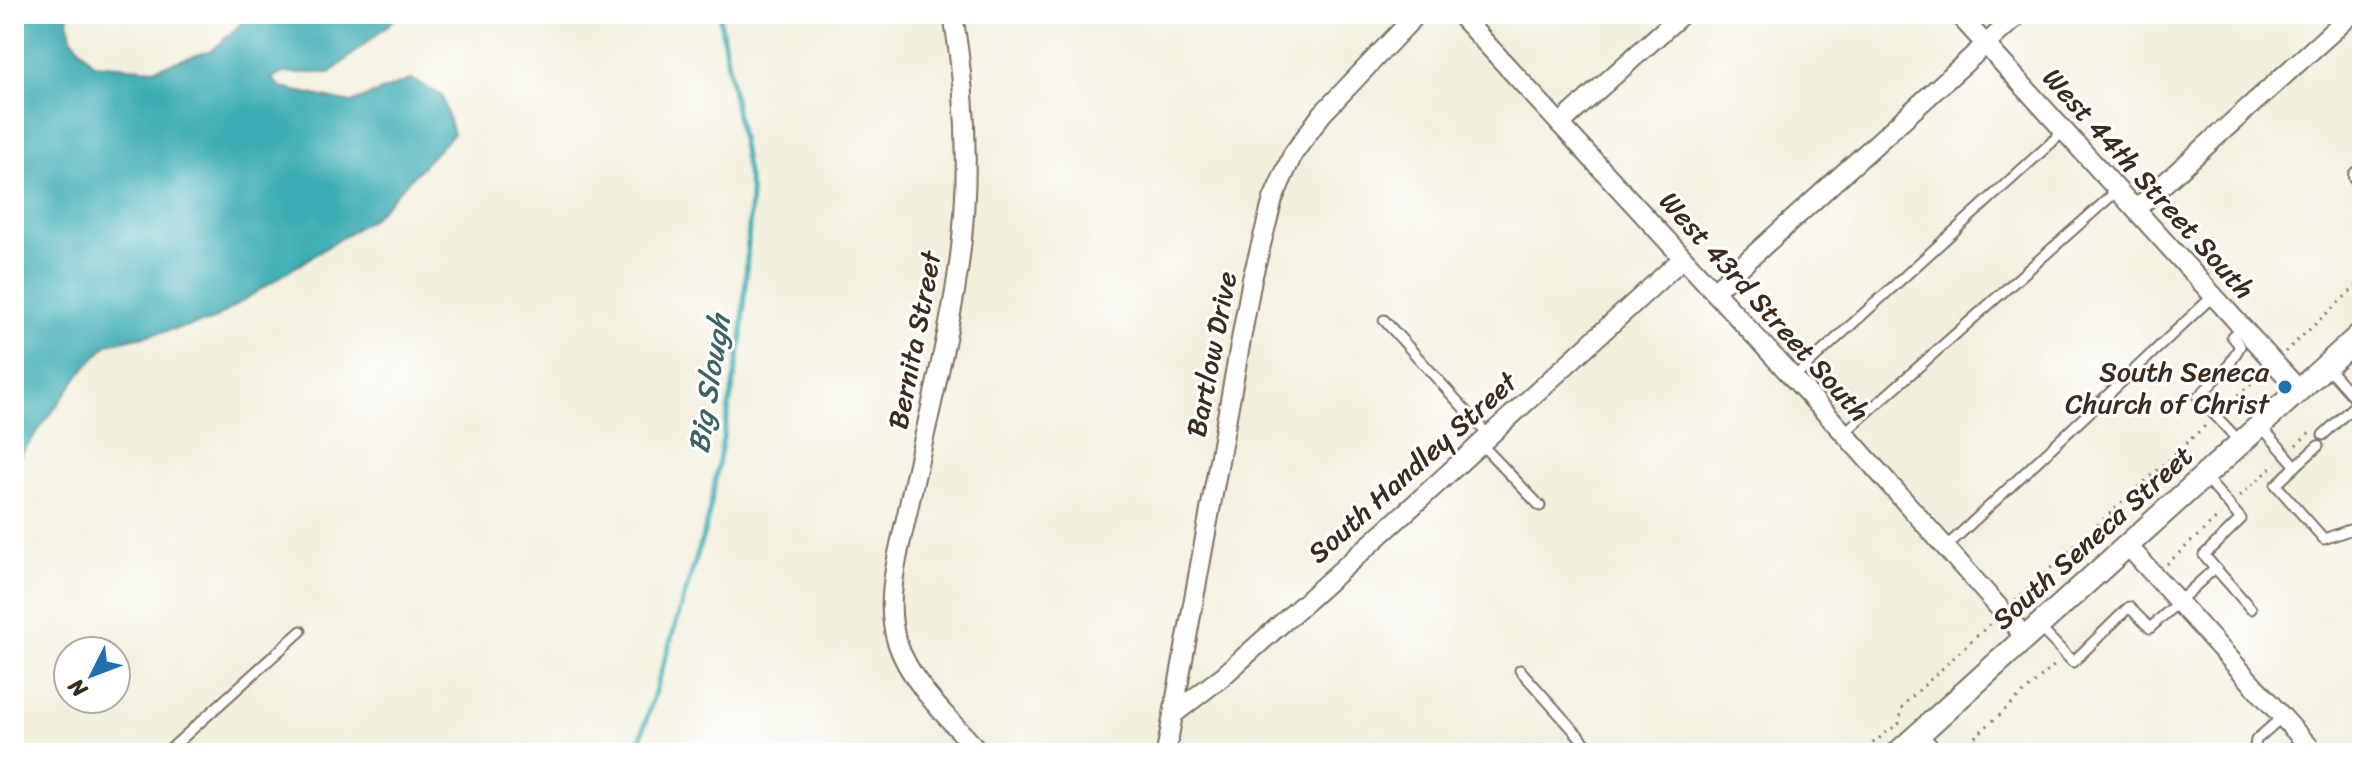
<svg xmlns="http://www.w3.org/2000/svg" width="2376" height="767" font-family="Sriracha,sans-serif">
<style>
.water{fill:#3bacb3;stroke:#3b6b68;stroke-width:2}
.lines{fill:none;stroke-linecap:round;stroke-linejoin:round}
.stream{stroke:#3bacb3;stroke-width:5}
.service-casing{stroke:#7b6f61;stroke-width:13}
.minor-casing{stroke:#7b6f61;stroke-width:22}
.tertiary-casing{stroke:#7b6f61;stroke-width:26}
.path{stroke:#7b6f61;stroke-width:3;stroke-dasharray:2 6;stroke-linecap:butt}
.service{stroke:#fff;stroke-width:9}
.minor{stroke:#fff;stroke-width:18}
.tertiary{stroke:#fff;stroke-width:22}
.poi-dot{fill:#1f6fb2;stroke:#fff;stroke-width:3}
.labels{text-anchor:middle;stroke-width:6;stroke-linejoin:round;paint-order:stroke}
.street-label{font-size:28px;fill:#3b2a1e;stroke:#fff}
.poi-label{font-size:28px;fill:#3b2a1e;stroke:#fff;text-anchor:end}
.water-label{font-size:30px;font-style:italic;fill:#3b6461;stroke:#fff}
</style>
<rect width="100%" height="100%" fill="#fff"/>
<filter id="ink" filterUnits="userSpaceOnUse"><feTurbulence type="fractalNoise" baseFrequency=".0125" numOctaves="2"/><feDisplacementMap in="SourceGraphic" scale="16" xChannelSelector="R" yChannelSelector="G"/><feConvolveMatrix kernelMatrix="1 2 1 2 8 2 1 2 1" color-interpolation-filters="sRGB"/></filter>
<filter id="wash" filterUnits="userSpaceOnUse"><feTurbulence type="fractalNoise" baseFrequency=".006" numOctaves="4" result="noise"/><feDisplacementMap in="SourceGraphic" scale="32" xChannelSelector="R" yChannelSelector="G"/><feGaussianBlur stdDeviation="1.8" result="paint"/><feColorMatrix in="noise" values="0 0 0 0 0 0 0 0 0 0 0 0 0 0 0 0 0 1.4 0 .05"/><feComposite in="paint" operator="in"/></filter>
<g filter="url(#wash)">
<rect width="100%" height="100%" fill="#f3efdd"/>
<polygon class="water" points="14,14 71,14 67,15 71,37 93,64 154,69 214,49 251,14 401,14 330,73 284,73 271,78 282,88 351,103 412,79 442,96 453,134 374,217 211,321 108,344 80,374 14,464"/>
<g class="lines">
<polyline class="stream" points="636,753 707,523 742,338 751,195 719,14"/>
</g>
</g>
<g filter="url(#ink)">
<g class="lines">
<g class="service-casing">
<g id="service">
<polyline points="1384,320 1489,436"/>
<polyline points="1793,378 2064,131"/>
<polyline points="2260,425 2296,466 2276,485 2324,539 2349,530"/>
<polyline points="1844,433 2118,190"/>
<polyline points="2323,435 2358,402 2326,366"/>
<polyline points="2241,443 2198,397 2228,367 2240,346 2232,336 2242,327"/>
<polyline points="1481,444 1540,506"/>
<polyline points="2296,466 2318,446"/>
<polyline points="2204,476 2241,519 2204,555 2251,609"/>
<polyline points="1946,547 2214,295"/>
<polyline points="2039,627 2073,662 2129,607 2150,628 2215,568"/>
<polyline points="1520,670 1594,753"/>
<polyline points="166,753 301,631"/>
<polyline points="2254,753 2256,740 2282,717"/>
</g>
</g>
<g class="minor-casing">
<g id="minor">
<path d="M953 14C969 108 971 197 955 291 943 363 924 434 909 505 900 548 883 599 897 642 911 685 951 720 980 753"/>
<polyline points="1459,14 1844,433 2026,638"/>
<polyline points="1958,14 2299,390"/>
<polyline points="1560,124 1682,14"/>
<polyline points="2358,176 2362,181"/>
<polyline points="2136,209 2352,14"/>
<polyline points="1714,291 2019,14"/>
<polyline points="2128,546 2315,753"/>
<polyline points="1175,713 1223,676 1416,503 1683,258"/>
<polyline points="1918,736 1934,753"/>
<polyline points="1166,753 1252,279 1273,199 1293,154 1322,114 1417,14"/>
</g>
</g>
<g class="tertiary-casing">
<polyline id="tertiary" points="1898,753 2362,333"/>
</g>
<g class="path">
<polyline points="2285,352 2362,281"/>
<polyline points="2361,385 2362,373"/>
<polyline points="2226,406 2262,373"/>
<polyline points="2296,445 2311,431"/>
<polyline points="2240,496 2276,464"/>
<polyline points="2167,564 2220,515"/>
<polyline points="2015,601 2206,425"/>
<polyline points="1860,753 1899,723 1903,705 1991,623"/>
<polyline points="1957,753 2057,663"/>
</g>
<use href="#service" class="service"/>
<use href="#minor" class="minor"/>
<use href="#tertiary" class="tertiary"/>
</g>
</g>
<circle class="poi-dot" cx="2285" cy="387" r="8"/>
<g class="labels">
<g class="street-label">
<text transform="translate(2149 183) rotate(48)" y="10">West 44th Street South</text>
<text transform="translate(1765 306) rotate(48)" y="10">West 43rd Street South</text>
<text transform="translate(914 340) rotate(-79)" y="10">Bernita Street</text>
<text transform="translate(1211 354) rotate(-79)" y="10">Bartlow Drive</text>
<text transform="translate(1412 467) rotate(-42)" y="10">South Handley Street</text>
<text transform="translate(2092 537) rotate(-42)" y="10">South Seneca Street</text>
</g>
<g class="poi-label">
<text x="2269" y="381">South Seneca<tspan x="2269" dy="32">Church of Christ</tspan></text>
</g>
<g class="water-label">
<text transform="translate(709 384) rotate(-81)" y="10">Big Slough</text>
</g>
</g>
<rect width="2376" height="767" fill="none" stroke="#fff" stroke-width="48"/>
<g transform="translate(92 675) rotate(228)"><circle r="38" fill="#ffffff" stroke="#b1aaa5" stroke-width="2"/>
<path d="M0-6L14 30L0 20L-14 30Z" fill="#1f6fb2"/>
<text y="-12" font-size="22" font-weight="bold" text-anchor="middle" fill="#3b2a1e">N</text>
</g>
</svg>
